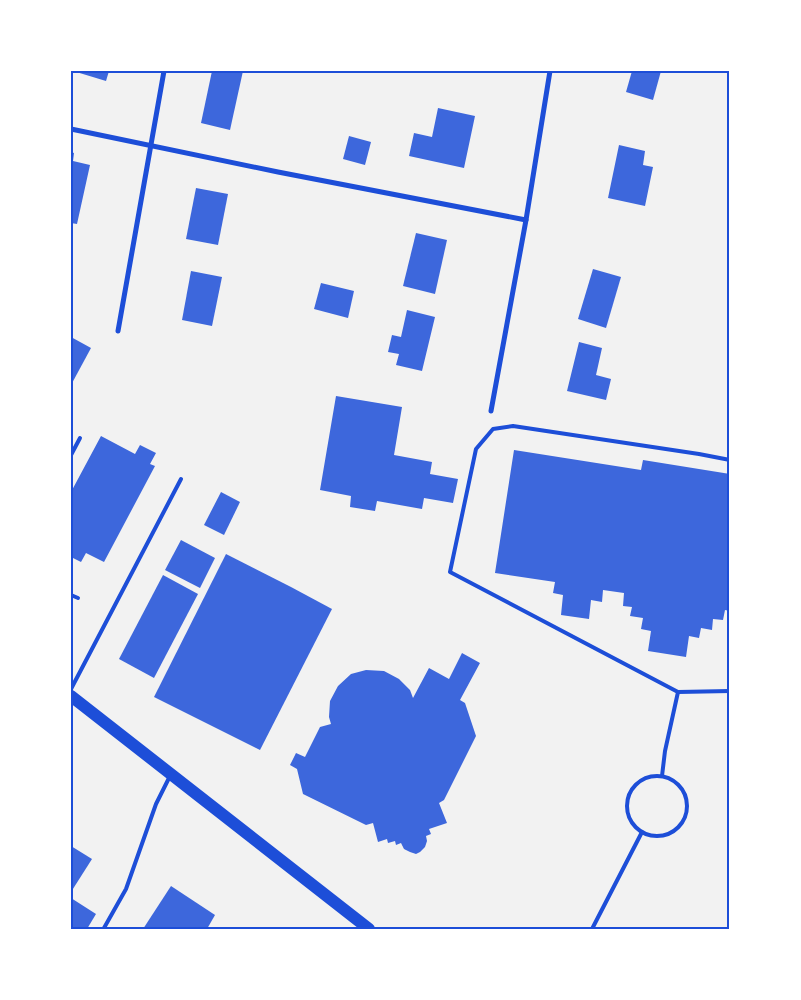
<svg xmlns="http://www.w3.org/2000/svg" width="801" height="1000" font-family="'Public Sans',sans-serif">
<style>
.building{fill:#3d67dc}
.lines{fill:none;stroke-linecap:round;stroke-linejoin:round}
.service{stroke:#1d4ed8;stroke-width:4}
.minor{stroke:#1d4ed8;stroke-width:5}
.primary{stroke:#1d4ed8;stroke-width:12}
.neatline{fill:none;stroke:#1d4ed8;stroke-width:2}
</style>
<rect width="100%" height="100%" fill="#f2f2f2"/>
<g class="building">
<polygon points="73,71 109,71 106,81"/>
<polygon points="212,71 243,71 230,130 201,123"/>
<polygon points="632,71 661,71 653,100 626,92"/>
<polygon points="438,108 475,116 464,168 409,156 414,133 432,137"/>
<polygon points="349,136 371,142 365,165 343,159"/>
<polygon points="619,145 645,151 643,165 653,167 645,206 608,198"/>
<polygon points="71,152 74,153 73,161 90,165 77,224 71,223"/>
<polygon points="196,188 228,194 218,245 186,239"/>
<polygon points="416,233 447,240 435,294 403,286"/>
<polygon points="593,269 621,277 606,328 578,319"/>
<polygon points="191,271 222,277 212,326 182,320"/>
<polygon points="321,283 354,291 348,318 314,309"/>
<polygon points="407,310 435,317 422,371 396,365 399,354 388,352 392,335 401,337"/>
<polygon points="71,337 91,348 71,385"/>
<polygon points="579,342 602,348 596,375 611,379 606,400 567,391"/>
<polygon points="336,396 402,407 394,455 432,462 430,474 458,479 453,503 424,498 422,509 377,501 375,511 350,507 351,496 320,490"/>
<polygon points="101,436 135,454 140,445 156,453 150,464 155,466 104,562 86,553 81,562 71,557 71,492"/>
<polygon points="514,450 641,470 643,460 730,474 730,611 725,610 723,620 713,619 712,630 701,628 699,638 689,636 686,657 648,651 651,631 641,629 643,618 630,616 632,607 623,606 624,593 603,590 602,602 591,600 589,619 561,615 563,595 553,593 555,582 495,573"/>
<polygon points="221,492 240,502 224,535 204,525"/>
<polygon points="181,540 215,558 200,588 165,570"/>
<polygon points="226,554 291,587 332,609 260,750 154,697"/>
<polygon points="163,575 198,594 154,678 119,659"/>
<polygon points="462,653 480,663 460,700 465,703 476,736 444,800 439,803 447,823 429,829 431,834 426,836 427,841 425,847 420,852 416,854 410,852 404,849 401,843 396,845 395,841 388,843 387,839 378,842 373,823 366,825 303,794 297,769 290,765 296,753 305,757 320,727 331,724 329,717 330,701 338,686 351,674 366,670 384,671 399,679 410,690 413,698 429,668 449,679"/>
<polygon points="71,846 92,859 71,892"/>
<polygon points="171,886 215,915 207,929 143,929"/>
<polygon points="71,898 96,914 87,929 71,929"/>
</g>
<g class="lines">
<g class="service">
<polyline points="71,455 80,438"/>
<polyline points="71,595 78,598"/>
<polyline points="71,689 181,479"/>
<polyline points="678,692 450,572 476,449 493,429 513,426 699,454 730,460"/>
<polyline points="662,776 665,751 678,692 730,691"/>
<circle cx="657" cy="806" r="30"/>
<polyline points="104,928 126,889 156,804 170,776"/>
<polyline points="592,929 642,832"/>
</g>
<g class="minor">
<polyline points="71,129 278,172 526,220"/>
<polyline points="118,331 164,71"/>
<polyline points="491,411 526,220 550,71"/>
</g>
<polyline class="primary" points="71,696 369,929"/>
</g>
<rect width="801" height="1000" fill="none" stroke="#ffffff" stroke-width="145"/>
<rect x="72" y="72" width="656" height="856" class="neatline"/>
</svg>
